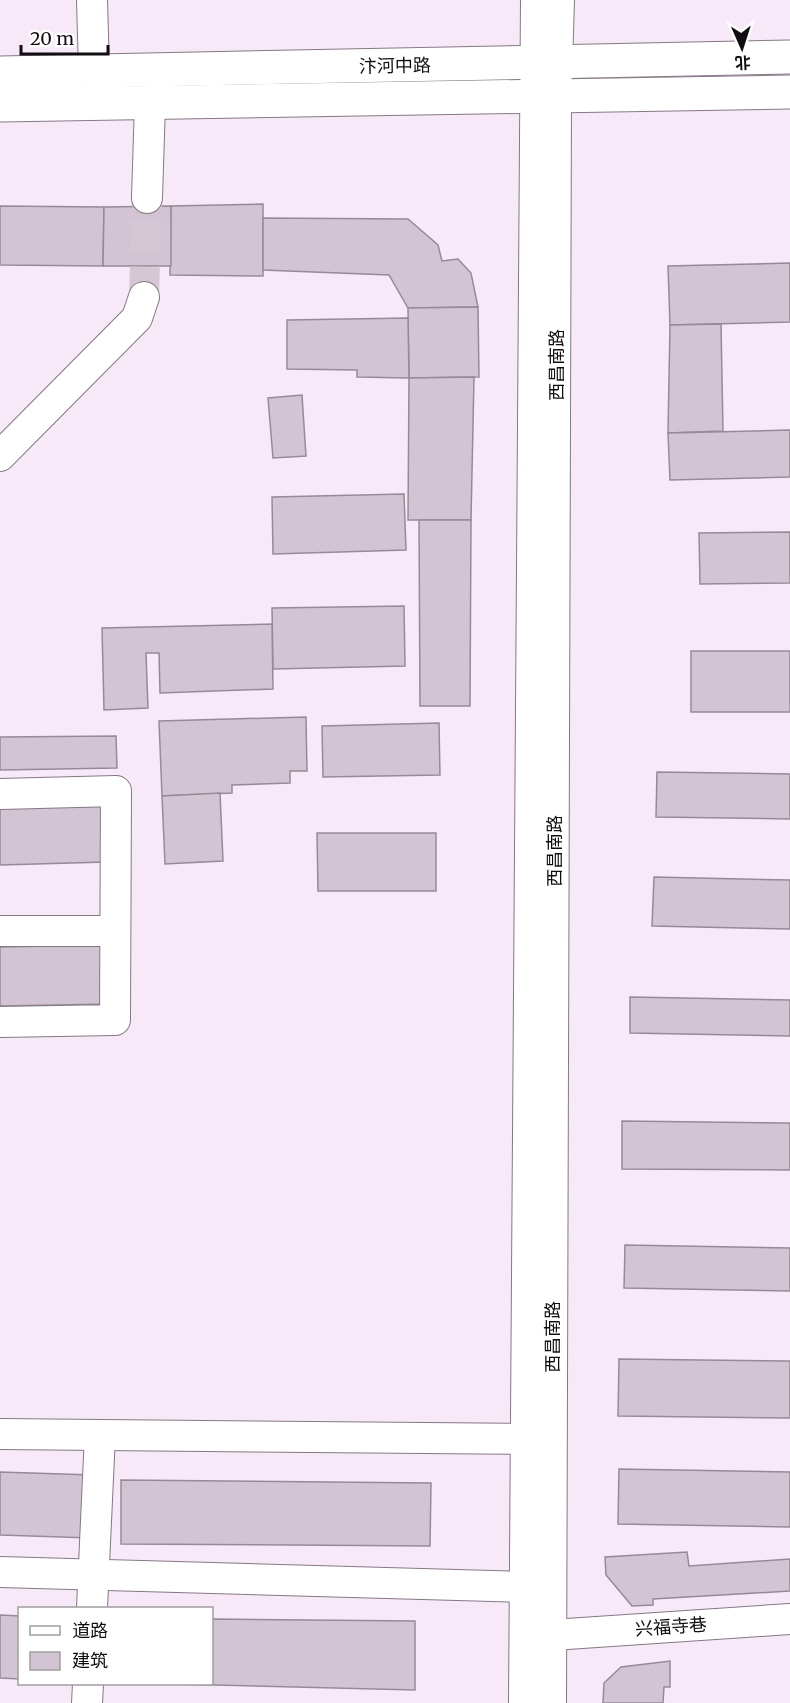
<svg xmlns="http://www.w3.org/2000/svg" width="790" height="1703" font-family="Merriweather,'Noto Sans SC',serif">
<style>
.building{fill:#d2c4d2;stroke:#978a97;stroke-width:1.5}
.lines{fill:none;stroke-linecap:round;stroke-linejoin:round}
.minor-tunnel{stroke:#d5c8d5;stroke-width:30;stroke-dasharray:30 15;stroke-linecap:butt}
.minor-casing{stroke:#857885;stroke-width:32}
.major-casing{stroke:#857885;stroke-width:35}
.minor{stroke:#fff;stroke-width:30}
.major{stroke:#fff;stroke-width:33}
.labels{text-anchor:middle;stroke-width:4.5;stroke-linejoin:round;paint-order:stroke}
.street-label{font-size:18px;fill:#110d11;stroke:#fff}
</style>
<rect width="100%" height="100%" fill="#f8e9f8"/>
<g class="building">
<polygon points="263,204 263,276 170,275 171,206"/>
<polygon points="0,206 104,207 103,266 0,265"/>
<polygon points="171,206 171,266 103,266 104,207"/>
<polygon points="263,218 408,219 438,245 442,261 458,259 471,273 478,307 408,308 389,275 263,270"/>
<polygon points="790,263 790,322 670,325 668,266"/>
<polygon points="478,307 479,377 409,378 408,308"/>
<polygon points="408,318 409,378 357,377 357,370 287,369 287,320"/>
<polygon points="721,324 723,431 668,433 670,325"/>
<polygon points="474,377 471,520 408,520 409,378"/>
<polygon points="302,395 306,456 273,458 268,398"/>
<polygon points="790,430 790,477 670,480 668,433"/>
<polygon points="404,494 406,550 273,554 272,497"/>
<polygon points="419,520 471,520 470,706 420,706"/>
<polygon points="790,532 790,583 700,584 699,533"/>
<polygon points="404,606 405,666 273,669 272,608"/>
<polygon points="272,624 273,689 160,693 159,653 146,653 148,708 104,710 102,628"/>
<rect x="691" y="651" width="99" height="61"/>
<polygon points="306,717 307,771 290,771 290,783 232,785 232,793 162,796 159,721"/>
<polygon points="439,723 440,775 323,777 322,726"/>
<polygon points="116,736 117,768 0,770 0,737"/>
<polygon points="657,772 790,774 790,819 656,817"/>
<polygon points="220,793 223,861 165,864 162,796"/>
<polygon points="104,803 106,862 0,865 0,806"/>
<polygon points="317,833 436,833 436,891 318,891"/>
<polygon points="654,877 790,880 790,929 652,926"/>
<polygon points="110,945 111,1004 0,1006 0,947"/>
<polygon points="630,997 790,1000 790,1036 630,1033"/>
<polygon points="622,1121 790,1123 790,1170 622,1169"/>
<polygon points="625,1245 790,1248 790,1291 624,1288"/>
<polygon points="619,1359 790,1361 790,1418 618,1416"/>
<polygon points="619,1469 790,1472 790,1527 618,1524"/>
<polygon points="0,1472 93,1475 91,1538 0,1535"/>
<polygon points="121,1480 431,1483 430,1546 121,1544"/>
<polygon points="687,1552 689,1566 790,1559 790,1591 653,1599 653,1605 632,1606 606,1575 605,1557"/>
<polygon points="0,1615 20,1616 20,1679 0,1678"/>
<polygon points="212,1619 415,1621 415,1690 174,1684 212,1684"/>
<polygon points="670,1661 670,1687 664,1687 663,1703 603,1703 604,1683 621,1667"/>
</g>
<g class="lines">
<polyline class="minor-tunnel" points="144,297 147,198"/>
<g class="minor-casing">
<g id="minor">
<polyline points="92,0 94,71"/>
<polyline points="147,198 150,103"/>
<polyline points="0,456 137,318 144,297"/>
<polyline points="0,794 116,791 115,1020 0,1022"/>
<polyline points="0,931 115,931"/>
<polyline points="0,1434 526,1439"/>
<polyline points="0,1572 524,1587"/>
<polyline points="92,1608 100,1435"/>
<polyline points="552,1635 790,1619"/>
<polyline points="87,1703 88,1684"/>
<polyline points="524,1703 536,0"/>
<polyline points="551,1703 556,98 559,0"/>
</g>
</g>
<g class="major-casing">
<g id="major">
<polyline points="0,73 790,57"/>
<polyline points="0,105 790,92"/>
</g>
</g>
<use href="#minor" class="minor"/>
<use href="#major" class="major"/>
</g>
<g class="labels">
<g class="street-label">
<text transform="translate(395 66) rotate(-1)" y="6">汴河中路</text>
<text transform="translate(557 365) rotate(-90)" y="6">西昌南路</text>
<text transform="translate(555 851) rotate(-90)" y="6">西昌南路</text>
<text transform="translate(553 1337) rotate(-90)" y="6">西昌南路</text>
<text transform="translate(671 1627) rotate(-4)" y="6">兴福寺巷</text>
</g>
</g>
<rect x="18" y="1607" width="195" height="78" fill="#ffffff" stroke="#a09ea0" stroke-width="1.5"/>
<rect x="30" y="1626" width="30" height="9" fill="#ffffff" stroke="#a09ea0" stroke-width="1.5"/>
<text x="72" y="1637" font-size="18" fill="#110d11">道路</text>
<rect x="30" y="1652" width="30" height="18" fill="#d2c4d2" stroke="#a09ea0" stroke-width="1.5"/>
<text x="72" y="1667" font-size="18" fill="#110d11">建筑</text>
<g transform="translate(742 48) rotate(177)" stroke="#ffffff" stroke-width="4.5" paint-order="stroke">
<path d="M0-4.5L10 22L0 15L-10 22Z" fill="#110d11"/>
<text y="-9" font-size="16" font-weight="bold" text-anchor="middle" fill="#110d11">北</text>
</g>
<path d="M21 45v9h87v-9" fill="none" stroke="#110d11" stroke-width="3"/>
<text x="30" y="45" font-size="18" fill="#110d11" stroke="#ffffff" stroke-width="4.5" paint-order="stroke">20 m</text>
</svg>
